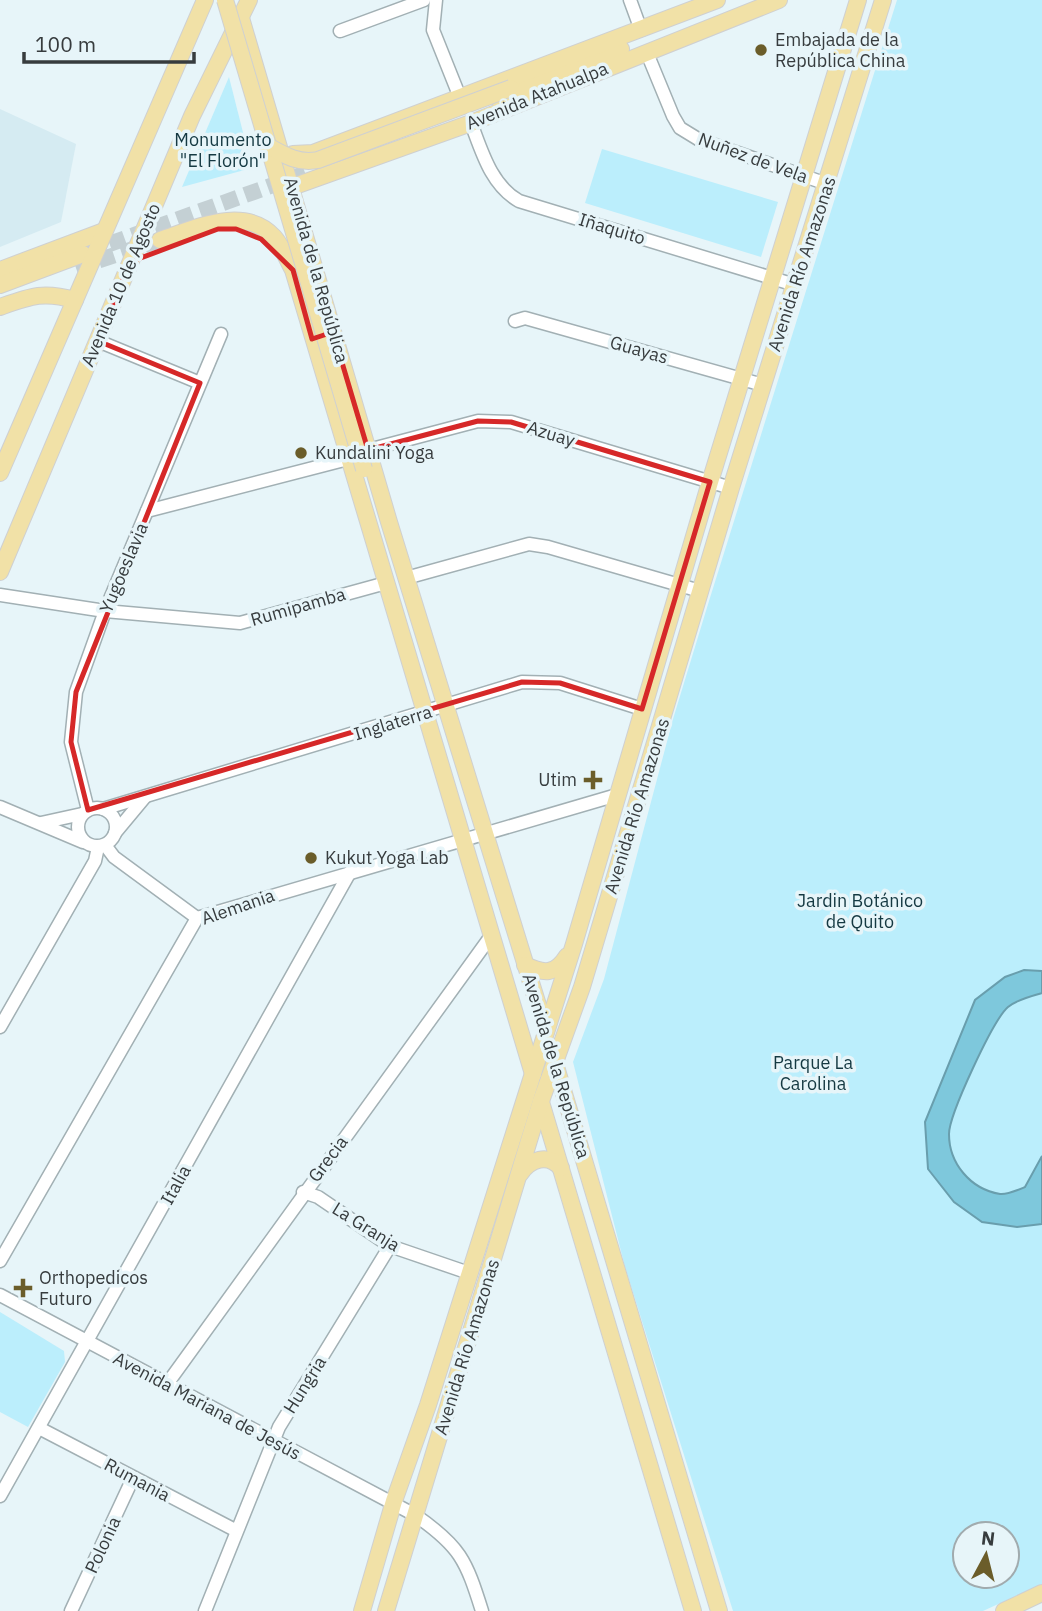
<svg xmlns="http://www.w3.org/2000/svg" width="1042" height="1611" font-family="'IBM Plex Sans',sans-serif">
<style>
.built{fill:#d5ebf2}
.green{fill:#bbeefc;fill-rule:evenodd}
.water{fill:#7ec8dc;stroke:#699ead;stroke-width:2}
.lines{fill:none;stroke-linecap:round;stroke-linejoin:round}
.major-tunnel{stroke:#c4d0d4;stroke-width:16;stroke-dasharray:16 8;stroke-linecap:butt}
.minor-casing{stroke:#a2b0b4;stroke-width:15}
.major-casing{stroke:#cfd0d1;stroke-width:18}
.minor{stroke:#fff;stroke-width:12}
.major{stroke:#f1e1a7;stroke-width:16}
.major-bridge-casing{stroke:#cfd0d1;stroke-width:18;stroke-linecap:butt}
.major-bridge{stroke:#f1e1a7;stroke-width:16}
.marked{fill:none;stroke:#d62828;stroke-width:5;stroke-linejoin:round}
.poi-dot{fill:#6b5d2a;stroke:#e7f5f9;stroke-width:2.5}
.labels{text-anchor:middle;stroke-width:7;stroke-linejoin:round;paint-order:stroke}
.poi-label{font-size:18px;fill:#373c3e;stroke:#e7f5f9;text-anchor:start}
.street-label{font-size:18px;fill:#373c3e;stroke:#e7f5f9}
.park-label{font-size:18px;fill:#153942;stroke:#e7f5f9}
</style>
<rect width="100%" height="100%" fill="#e7f5f9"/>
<polygon class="built" points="0,109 76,144 61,222 0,247"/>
<g class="green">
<path d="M897 0H1042V1584L983 1611H733L625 1267 573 1062 604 979 673 719 709 601ZM965 1534H1007V1576H965Z"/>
<polygon points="229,77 252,168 182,187"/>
<polygon points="602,149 778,202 761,257 585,203"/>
<polygon points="0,1312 64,1351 65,1362 28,1427 0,1412"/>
</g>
<path class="water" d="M1024 970 1042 971V993C1031 996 1016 1000 1008 1007 993 1020 949 1115 949 1134 949 1163 970 1189 1000 1194 1007 1195 1018 1190 1025 1187L1042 1156V1224L1017 1227 982 1222 954 1202 928 1169 925 1122 975 1000 1005 977Z"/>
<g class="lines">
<g class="major-tunnel">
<polyline points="87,252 312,171"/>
<polyline points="76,268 160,240"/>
</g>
<g class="minor-casing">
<g id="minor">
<polyline points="436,0 433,30 459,95"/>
<polyline points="630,0 641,30"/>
<polyline points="340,31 424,0"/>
<polyline points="647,53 673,116 680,128 698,139 827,184"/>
<path d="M471 123C482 152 491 185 519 201L795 285"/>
<polyline points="515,321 525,318 763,385"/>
<polyline points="98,341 200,383"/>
<polyline points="368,450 478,421 511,422 731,488"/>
<polyline points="147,511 348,459"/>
<polyline points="406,578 529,544 548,547 700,591"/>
<polyline points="0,595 105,611 240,623 386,583"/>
<polyline points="0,807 83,842"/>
<circle cx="97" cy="827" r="19"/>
<polyline points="103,809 522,682 560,683 642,709"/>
<polyline points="88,810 71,742 76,692 105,611 221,334"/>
<polyline points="41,823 82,814"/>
<polyline points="115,833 145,797"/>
<polyline points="105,845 114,857 197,918"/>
<polyline points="0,1027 95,861 98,847"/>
<polyline points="303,1192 318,1197 390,1246 469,1273"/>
<polyline points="0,1261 197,918 617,795"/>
<path d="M0 1295 415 1515C460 1546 466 1560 482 1611"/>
<polyline points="167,1384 491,936"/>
<polyline points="39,1428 235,1530"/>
<polyline points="0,1496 350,872"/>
<polyline points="71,1611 133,1478"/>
<polyline points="205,1611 279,1427 390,1246"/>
</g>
</g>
<g class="major-casing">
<g id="major">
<polyline points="241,18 389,522 546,1031"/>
<polyline points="499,99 621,49"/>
<polyline points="293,154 313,153 717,0"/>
<polyline points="292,187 471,123 779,0"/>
<path d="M160 240C194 229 244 204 274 237 282 246 287 259 293 270L533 1074"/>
<polyline points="0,270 104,231"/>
<polyline points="0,285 83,254"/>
<path d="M0 307C31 296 43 291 75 300"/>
<polyline points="0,473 205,0"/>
<polyline points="0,572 192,116 249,0"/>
<path d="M525 965C544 974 555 975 567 956"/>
<polyline points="554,1060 719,1611"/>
<polyline points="541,1102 693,1611"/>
<path d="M520 1174C530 1159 548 1153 561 1168"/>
<polyline points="362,1611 394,1501 428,1405 574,944 710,482 858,0"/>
<polyline points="386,1611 541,1101 582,987 731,488 883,0"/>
<polyline points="1004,1611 1042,1593"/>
</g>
</g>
<use href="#minor" class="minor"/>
<use href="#major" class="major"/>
<g class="major-bridge-casing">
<g id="major-bridge">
<polyline points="225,0 364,469"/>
<path d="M266 145C284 155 298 164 318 160L511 88"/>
</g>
</g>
<use href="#major-bridge" class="major-bridge"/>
</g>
<path class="marked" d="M218 229H236L261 239 293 270 312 339 327 334 335 339 368 450 478 421 511 422 710 482 642 709 560 683 522 682 88 810 71 742 76 692 200 383 98 341 130 262Z"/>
<g class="poi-dot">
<circle cx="761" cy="50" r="7"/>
<circle cx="301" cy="453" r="7"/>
<path d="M589.5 769.5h7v7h7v7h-7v7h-7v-7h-7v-7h7z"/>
<circle cx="311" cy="858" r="7"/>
<path d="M19.5 1277.5h7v7h7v7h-7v7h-7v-7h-7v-7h7z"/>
</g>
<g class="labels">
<g class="poi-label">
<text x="775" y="46">Embajada de la<tspan x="775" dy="21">República China</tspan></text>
<text x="315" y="459">Kundalini Yoga</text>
<text x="577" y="786" text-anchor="end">Utim</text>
<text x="325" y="864">Kukut Yoga Lab</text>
<text x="39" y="1284">Orthopedicos<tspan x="39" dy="21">Futuro</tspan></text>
</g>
<g class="street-label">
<text transform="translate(537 96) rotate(-22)" y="6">Avenida Atahualpa</text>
<text transform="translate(753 158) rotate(20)" y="6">Nuñez de Vela</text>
<text transform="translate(612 229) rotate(17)" y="6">Iñaquito</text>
<text transform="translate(802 264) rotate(-72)" y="6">Avenida Río Amazonas</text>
<text transform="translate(316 270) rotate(74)" y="6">Avenida de la República</text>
<text transform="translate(121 285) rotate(-67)" y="6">Avenida 10 de Agosto</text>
<text transform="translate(639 350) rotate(16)" y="6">Guayas</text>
<text transform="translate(551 434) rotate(17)" y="6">Azuay</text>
<text transform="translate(124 568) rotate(-67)" y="6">Yugoeslavia</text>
<text transform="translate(298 607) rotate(-16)" y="6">Rumipamba</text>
<text transform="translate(393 723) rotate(-17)" y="6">Inglaterra</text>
<text transform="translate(637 806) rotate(-73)" y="6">Avenida Río Amazonas</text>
<text transform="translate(238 907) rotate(-19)" y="6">Alemania</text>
<text transform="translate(556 1066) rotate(73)" y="6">Avenida de la República</text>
<text transform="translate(328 1159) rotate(-53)" y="6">Grecia</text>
<text transform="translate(176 1185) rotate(-61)" y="6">Italia</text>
<text transform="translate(366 1227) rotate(32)" y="6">La Granja</text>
<text transform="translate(467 1347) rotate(-73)" y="6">Avenida Río Amazonas</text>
<text transform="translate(305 1385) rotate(-58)" y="6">Hungria</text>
<text transform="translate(207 1406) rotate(28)" y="6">Avenida Mariana de Jesús</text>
<text transform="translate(137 1480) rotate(28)" y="6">Rumania</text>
<text transform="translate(103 1545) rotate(-65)" y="6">Polonia</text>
</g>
<g class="park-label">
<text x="223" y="146">Monumento<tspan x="223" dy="21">"El Florón"</tspan></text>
<text x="860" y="907">Jardin Botánico<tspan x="860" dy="21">de Quito</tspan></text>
<text x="813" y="1069">Parque La<tspan x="813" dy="21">Carolina</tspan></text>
</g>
</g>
<g transform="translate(986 1555) rotate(7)"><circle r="33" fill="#e7f5f9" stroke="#a1abae" stroke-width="2"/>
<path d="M0-5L12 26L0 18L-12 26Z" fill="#6b5d2a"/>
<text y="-10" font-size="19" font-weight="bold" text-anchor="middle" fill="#373c3e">N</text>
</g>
<path d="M24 52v10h170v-10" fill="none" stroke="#373c3e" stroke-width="3.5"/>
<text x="35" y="52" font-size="21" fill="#373c3e" stroke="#e7f5f9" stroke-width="5" paint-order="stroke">100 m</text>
</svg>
